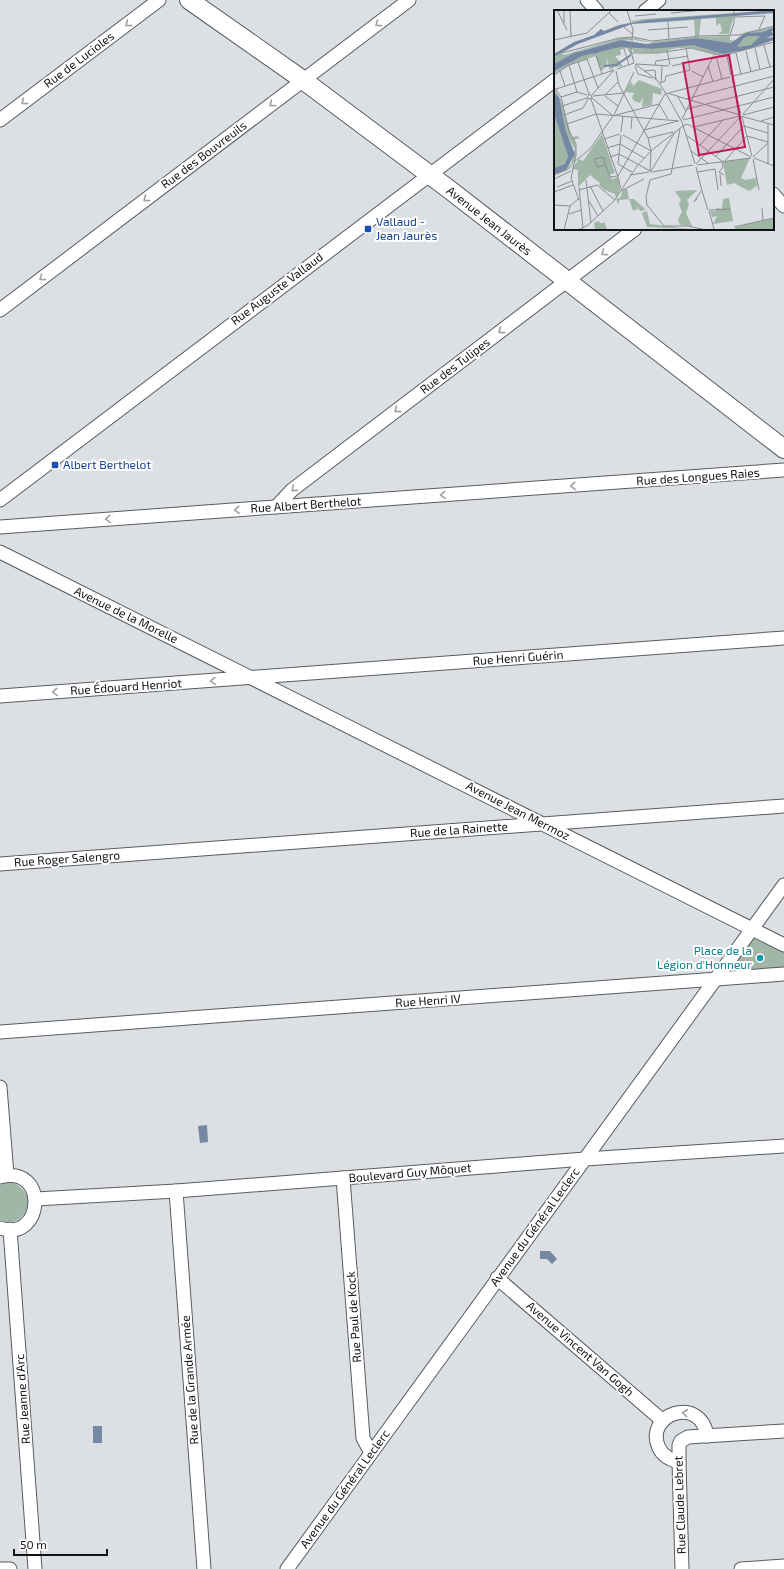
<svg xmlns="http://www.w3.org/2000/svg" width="784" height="1569" font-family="'Exo 2',sans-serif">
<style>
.green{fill:#a0b6a6}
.water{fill:#7488a3}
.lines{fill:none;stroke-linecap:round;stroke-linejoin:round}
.minor-casing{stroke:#585c5f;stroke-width:15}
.secondary-casing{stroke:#585c5f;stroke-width:20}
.minor{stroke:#fff;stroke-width:13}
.secondary{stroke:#fff;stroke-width:18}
.oneway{stroke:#9fa0a0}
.transit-dot{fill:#1a4fb4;stroke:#fff;stroke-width:1.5}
.culture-dot{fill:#0f9aa8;stroke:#fff;stroke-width:1.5}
.labels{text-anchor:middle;stroke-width:4;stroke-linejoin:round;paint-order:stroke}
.street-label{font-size:12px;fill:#0f1112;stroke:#fff}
.transit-label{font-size:12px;fill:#164399;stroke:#fff;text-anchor:start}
.culture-label{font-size:12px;fill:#0d838f;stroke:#fff;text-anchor:end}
.inset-river{fill:none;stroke:#7488a3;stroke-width:2}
.inset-road{fill:none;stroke:#8a8d90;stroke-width:1}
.view{fill:#c2185b;fill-opacity:0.15;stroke:#c2185b;stroke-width:2}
.inset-edge{fill:none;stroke:#0f1112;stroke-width:2}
</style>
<rect width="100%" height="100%" fill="#dce0e4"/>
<g class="green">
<polygon points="754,938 784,952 784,970 735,972 732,969 732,965"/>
<path d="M10 1182C42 1191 26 1231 0 1220V1185Z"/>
</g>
<g class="water">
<polygon points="207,1125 208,1142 200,1143 198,1126"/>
<polygon points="540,1251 550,1251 557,1259 552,1264 547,1259 540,1259"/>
<rect x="93" y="1426" width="9" height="17"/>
</g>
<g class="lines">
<g class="minor-casing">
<g id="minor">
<polyline points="587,0 597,11"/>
<polyline points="645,11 659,0"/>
<polyline points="0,120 159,0"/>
<polyline points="773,194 784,206"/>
<polyline points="0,310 409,0"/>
<polyline points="0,500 555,80"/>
<polyline points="276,507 292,490 635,229"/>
<polyline points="0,527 784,470"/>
<polyline points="0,552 784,945"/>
<polyline points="0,696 784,638"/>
<polyline points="0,864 784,806"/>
<polyline points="0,1032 784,974"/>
<polyline points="0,1087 7,1175"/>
<path d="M0 1177C49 1164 44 1243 0 1228"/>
<polyline points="343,1178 363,1438 371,1453"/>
<polyline points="176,1191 204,1569"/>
<polyline points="36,1199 176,1191 585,1159 784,1146"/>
<polyline points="10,1229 35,1569"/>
<polyline points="497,1278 663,1421"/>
<path d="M679 1462C670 1460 663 1456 659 1448 643 1414 701 1394 707 1436"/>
<polyline points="0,1569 10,1569"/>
<polyline points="287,1569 784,885"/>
<polyline points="682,1569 679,1462 679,1445 681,1441 688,1437 784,1431"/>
<polyline points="741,1569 784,1566"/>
</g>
</g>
<g class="secondary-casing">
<polyline id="secondary" points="189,0 303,80 450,190 784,449"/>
</g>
<use href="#minor" class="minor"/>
<use href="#secondary" class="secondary"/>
</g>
<defs><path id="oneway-chevron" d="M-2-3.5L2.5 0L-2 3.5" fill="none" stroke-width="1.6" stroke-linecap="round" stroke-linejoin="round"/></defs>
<g class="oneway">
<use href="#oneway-chevron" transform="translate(128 24) rotate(143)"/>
<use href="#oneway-chevron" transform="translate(378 24) rotate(143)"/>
<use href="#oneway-chevron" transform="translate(24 102) rotate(143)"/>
<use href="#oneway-chevron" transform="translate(272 104) rotate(143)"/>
<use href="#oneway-chevron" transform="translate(146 199) rotate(143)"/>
<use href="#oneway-chevron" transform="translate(604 253) rotate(143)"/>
<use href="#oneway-chevron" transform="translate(42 278) rotate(143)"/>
<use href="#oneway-chevron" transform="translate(501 331) rotate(143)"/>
<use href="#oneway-chevron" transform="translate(397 410) rotate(143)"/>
<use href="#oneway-chevron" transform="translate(573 486) rotate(176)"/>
<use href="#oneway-chevron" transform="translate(294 489) rotate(140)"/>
<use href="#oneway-chevron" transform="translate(443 495) rotate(176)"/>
<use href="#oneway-chevron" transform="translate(237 510) rotate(176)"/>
<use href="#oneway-chevron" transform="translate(108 519) rotate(176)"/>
<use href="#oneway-chevron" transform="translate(213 681) rotate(176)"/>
<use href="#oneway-chevron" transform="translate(55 692) rotate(176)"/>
<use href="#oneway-chevron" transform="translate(685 1413) rotate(-174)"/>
</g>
<g class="transit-dot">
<rect x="364" y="225" width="8" height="8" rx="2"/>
<rect x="51" y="461" width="8" height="8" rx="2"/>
</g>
<circle class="culture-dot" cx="760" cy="958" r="4"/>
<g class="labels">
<g class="street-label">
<text transform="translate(79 60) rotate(-37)" y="4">Rue de Lucioles</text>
<text transform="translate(204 155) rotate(-37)" y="4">Rue des Bouvreuils</text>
<text transform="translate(489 221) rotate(38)" y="4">Avenue Jean Jaurès</text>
<text transform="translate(277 289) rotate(-37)" y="4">Rue Auguste Vallaud</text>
<text transform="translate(455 366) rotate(-37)" y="4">Rue des Tulipes</text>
<text transform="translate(698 477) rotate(-4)" y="4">Rue des Longues Raies</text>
<text transform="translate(306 505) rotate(-4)" y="4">Rue Albert Berthelot</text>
<text transform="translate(126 615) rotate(26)" y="4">Avenue de la Morelle</text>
<text transform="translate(518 658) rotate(-4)" y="4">Rue Henri Guérin</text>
<text transform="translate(126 687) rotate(-4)" y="4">Rue Édouard Henriot</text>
<text transform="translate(518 811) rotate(27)" y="4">Avenue Jean Mermoz</text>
<text transform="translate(459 830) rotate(-4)" y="4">Rue de la Rainette</text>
<text transform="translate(67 859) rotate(-4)" y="4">Rue Roger Salengro</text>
<text transform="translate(428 1001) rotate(-4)" y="4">Rue Henri IV</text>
<text transform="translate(410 1173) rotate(-5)" y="4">Boulevard Guy Môquet</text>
<text transform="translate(535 1227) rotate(-54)" y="4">Avenue du Général Leclerc</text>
<text transform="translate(354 1317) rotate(-94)" y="4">Rue Paul de Kock</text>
<text transform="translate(580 1349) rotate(41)" y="4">Avenue Vincent Van Gogh</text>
<text transform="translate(190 1380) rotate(-94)" y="4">Rue de la Grande Armée</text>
<text transform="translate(23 1399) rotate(-94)" y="4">Rue Jeanne d'Arc</text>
<text transform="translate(345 1489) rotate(-54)" y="4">Avenue du Général Leclerc</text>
<text transform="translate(680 1505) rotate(-92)" y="4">Rue Claude Lebret</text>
</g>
<g class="transit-label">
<text x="376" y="226">Vallaud -<tspan x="376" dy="14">Jean Jaurès</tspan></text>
<text x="63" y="469">Albert Berthelot</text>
</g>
<g class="culture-label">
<text x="752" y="955">Place de la<tspan x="752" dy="14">Légion d'Honneur</tspan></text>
</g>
</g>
<g transform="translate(554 10)">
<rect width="220" height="220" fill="#dce0e4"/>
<path d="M180 3 78 12V11L90 9ZM180 5 175 24H164L168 21 166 13 162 16V8L147 9 145 26H141L140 10 79 14ZM220 17 209 22 191 23 182 31 177 33 143 28 100 33 79 30 80 28 95 32 140 27 176 26V30L181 31 192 22ZM195 26H206L197 35 183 37 190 28ZM66 28H78V30L63 31 26 41 0 54V47L7 43 10 45ZM131 34 146 35 169 44 179 42 176 45 167 46 140 38H123L103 43 80 42H95H80L78 39V41V38L100 39ZM66 36 77 37V46L73 38 66 40 67 45 61 46 69 56 61 57 56 60 52 47 53 56 47 61 42 46 15 55 0 64 2 59 11 53 29 45ZM85 70 108 79 107 85 99 83 98 95 88 97 89 87 86 93 80 91 78 88 80 83 71 82 77 71 76 74 78 72 79 76ZM0 78 6 88 18 127 24 126 25 128 20 130 22 137 21 149 18 156 14 160 0 166 17 155 21 139 13 126 5 89 0 83ZM0 92 14 146 11 154 0 158ZM48 124 61 163 55 165 58 169 64 167 66 180 62 188 61 184 53 181 54 179 52 181 45 175 46 173 36 165 24 177V160L18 159 25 149 29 151ZM196 148 187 168 191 170 202 168 203 176 195 181 180 173 173 175 169 152ZM73 178 75 189H80L92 200 86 201 81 193 84 199 79 201 75 189 66 190 64 194 62 189 67 187 68 181ZM143 180 133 190 135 194 132 203 138 216 126 215 124 209 128 202 125 194 127 190 121 181ZM175 188 179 211 159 214 163 206 158 207 156 201H162V198L168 199 169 189ZM93 201 96 214 135 219 93 217 88 203ZM220 208V220L181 219 182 217ZM50 210 53 220H41L40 213 45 211 46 213H50Z" fill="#a0b6a6"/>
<path d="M220 0V3L78 14 24 34 0 47V44L20 32 40 25 47 19 50 21 65 15 93 10ZM220 17 218 22 220 25 212 28 220 27V30L191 40 169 44 139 35 98 39 66 37 28 46 0 61V54L20 43 67 30 92 34 143 28 177 33 191 23 209 22ZM195 26H206L197 35 183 37 190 28ZM0 83 5 87 12 122 21 144 12 160 0 165V158L11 154 14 146 1 106Z" fill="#7488a3" fill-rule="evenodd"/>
<path class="inset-river" d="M50 56 62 55 77 45M0 57 26 44 44 42M0 86 18 145 14 155 0 161"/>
<path class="inset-road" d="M3 0 13 20M10 0V13M16 0 17 27M73 0 79 20 77 41 80 53M55 3 64 12M117 3 149 0M81 6 102 4M180 7 211 6 205 19M114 12 115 29M70 17 79 25M94 20 134 17M176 25 180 13V0M0 30 33 23 58 0M210 35 216 57M201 38 206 60M70 39 75 55M113 40 116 55M192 41 197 62M8 43 65 28 79 27 98 31 146 26 185 25 220 16M78 43H104L137 38 168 46 220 32M182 43 187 64M42 46 48 64M162 46 168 69M173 46 177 65M24 52 35 84M81 54 103 70 111 82M82 54 115 56M15 55 23 82M101 55 102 51 134 46M81 56 84 64 98 68M118 56 135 52M154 56 159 72M63 59 80 53M6 61 11 76M62 61 65 75 94 128 97 141 96 161M90 61 101 60 102 70M138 61 149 67M0 65 15 55 33 49 44 78M179 66 220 56M178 68 187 104M106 73 111 71 112 66 136 60 132 38M107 73 108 56M0 77 7 87 15 121 22 134V145L17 168 25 190M2 79 60 60M113 83 186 105M115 83 176 67M113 84 111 82 128 112 141 154M38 85 60 60M51 85 64 72M39 86 70 83M51 86 64 96M7 87 23 82 33 85M124 87 132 101M38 88 58 105M37 89 33 88 35 84 38 86 37 89 64 167M132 89 220 66M105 94 114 109M8 96 33 88M133 99 220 77M189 104 220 69M10 105 29 98 34 89M60 105 80 62M62 105 105 94M189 105 220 97M186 106 220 115M188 107 198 146M128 109 160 45M129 110 220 87M207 111 220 107M214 113V154M13 114 42 104 125 111M129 116 133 114 197 147M140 117 186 106M77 119 78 107M90 120 124 111M67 122 69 106M69 125 97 141M132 125 168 151M94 128 119 122M50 129 66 124M146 135 169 110M53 138 66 134 90 148M137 141 154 153M162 146 190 116 214 123M56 147 65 144 98 162 139 155M199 147 214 133M200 148 220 156M199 149 205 180M20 152 36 139 59 106M168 152 169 157 165 162 170 165M170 152 193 126 214 132M64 154 67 125M64 154 78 162M142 154 187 106M51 155 43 157 40 149 49 147 56 167 63 166M143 155 197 148M142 157 148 181M118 159 117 164 96 170 92 187 93 195 110 216H134L152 220M118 159 126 119M97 161 121 122M143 162 161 159 164 180M166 164 167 176M76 165 95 162M64 166 111 84M64 167 67 179M0 169 17 161M32 170 37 213M36 176 49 201M3 177 18 171M25 177 29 218M25 180 43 175 61 190M67 181 90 169M148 181 154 200M0 182 19 175M143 189 140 192 147 181M35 191 44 206M0 195 16 196M208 198 209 210M155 200 176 199M155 201 160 219M15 204 27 200M180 217 220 208M10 220 16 196 24 189M24 220 34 215 60 191 83 156 98 140 129 116M110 220H132"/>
<path class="view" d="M175 45 191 137 145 145 129 53Z"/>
<rect width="220" height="220" class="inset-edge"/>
</g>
<path d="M14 1549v6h93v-6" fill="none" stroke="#0f1112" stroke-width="2"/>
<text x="20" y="1549" font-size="12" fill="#0f1112" stroke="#ffffff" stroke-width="3" paint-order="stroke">50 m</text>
</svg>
